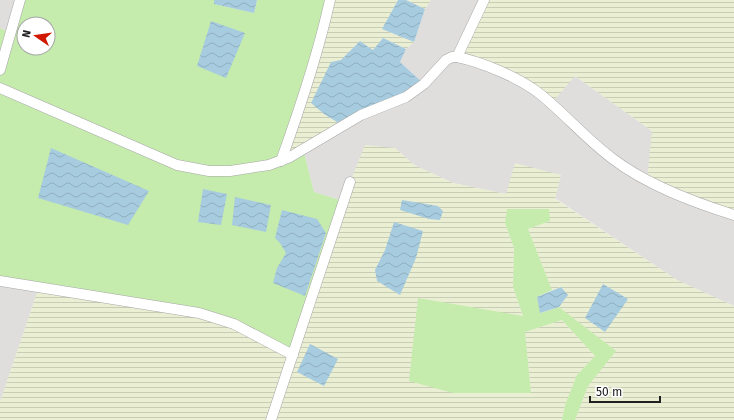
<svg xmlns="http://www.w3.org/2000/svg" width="734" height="420" font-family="'Fira Sans',sans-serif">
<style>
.residential{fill:#dfdedd}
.farmland{fill:url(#farmland-rules)}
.grass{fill:#c5ebad;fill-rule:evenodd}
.water{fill:url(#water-waves)}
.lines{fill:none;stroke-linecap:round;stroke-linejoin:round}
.minor-casing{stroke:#a7a7a7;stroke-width:11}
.minor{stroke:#fff;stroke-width:10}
</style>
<defs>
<pattern id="farmland-rules" width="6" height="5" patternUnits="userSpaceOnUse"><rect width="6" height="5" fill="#eaefd3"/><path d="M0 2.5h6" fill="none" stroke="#c8cdb5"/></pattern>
<pattern id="water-waves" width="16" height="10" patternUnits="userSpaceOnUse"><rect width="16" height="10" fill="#a7ccdf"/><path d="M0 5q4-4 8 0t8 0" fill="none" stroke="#8fafbf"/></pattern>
</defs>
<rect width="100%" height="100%" fill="#f1efe7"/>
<g class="residential">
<polygon points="0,0 20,0 11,33 0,28"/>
<polygon points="431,0 484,0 575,76 652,131 734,215 734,306 677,280 555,198 561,175 506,194 453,183 414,165 395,148 343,201 314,192 303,149 424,84 400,62 406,49 414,42 425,9"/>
<polygon points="0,281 39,287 0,402"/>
</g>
<g class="farmland">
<polygon points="330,0 398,0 382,29 414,42 406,49 383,38 373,50 360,41 341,61 324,114 342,125 281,161"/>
<polygon points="406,0 431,0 425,9"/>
<polygon points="484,0 734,0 734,215 647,180 652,131 575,76 551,104 540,94 457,57"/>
<polygon points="365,145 395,148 414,165 453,183 506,194 515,163 561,175 555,199 677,280 734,306 734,420 575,420 588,386 615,351 559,307 568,295 561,287 552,290 528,229 550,221 505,223 514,248 513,287 523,317 418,298 531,393 525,332 562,320 595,356 577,375 565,405 562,420 0,420 0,402 39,287 199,313 293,355 350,182"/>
</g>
<g class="grass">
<path d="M20 0H214V4L254 13 257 0H330L281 161 303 149 314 192 343 201 293 355 234 324 0 281V28L10 33ZM24 24H48V48H24Z"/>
<polygon points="507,209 549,209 550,221 528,229 552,290 537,297 541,313 559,307 616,351 588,386 575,420 562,420 565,405 577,375 595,356 562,320 525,332 531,393 453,393 409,381 418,298 523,316 513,287 514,248 505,223"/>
</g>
<g class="water">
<polygon points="214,0 257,0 254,13 214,4"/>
<polygon points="398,0 406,0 425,9 414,42 382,29"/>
<polygon points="211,21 245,33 226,78 197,66"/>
<polygon points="383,38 406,49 400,62 424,84 342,125 324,114 311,103 331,62 341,60 360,41 373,50"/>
<polygon points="51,148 149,191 128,225 38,198"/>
<polygon points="203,189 227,194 221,225 198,222"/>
<polygon points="235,197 271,205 266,232 232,225"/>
<polygon points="402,200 438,206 443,211 440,220 429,219 400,210"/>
<polygon points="282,210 317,219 326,233 305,296 273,283 277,268 286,253 280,243 275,238"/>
<polygon points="394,222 423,231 416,258 400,295 377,281 375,270 385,250"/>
<polygon points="603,284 628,299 605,332 585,318"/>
<polygon points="561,287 568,295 559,307 540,313 537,297"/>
<polygon points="310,344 338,359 324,386 297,372"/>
</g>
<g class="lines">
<g class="minor-casing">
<g id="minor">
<polyline points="457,57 484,0"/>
<polyline points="0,70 20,0"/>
<path d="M0 88 177 165 209 171H230L269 165 290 157 361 115 406 97 424 84 446 60 452 57H457C482 62 520 78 540 94 565 114 586 139 613 159 647 185 693 202 734 215"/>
<path d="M281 161C300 108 318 55 330 0"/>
<polyline points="0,281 199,313 234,324 293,355"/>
<polyline points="271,420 350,182"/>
</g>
</g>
<use href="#minor" class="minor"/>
</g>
<g transform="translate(36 36) rotate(283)"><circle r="19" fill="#ffffff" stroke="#a6a6a6"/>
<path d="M0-3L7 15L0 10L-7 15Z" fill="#d11700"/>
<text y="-6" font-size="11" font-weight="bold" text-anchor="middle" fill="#202020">N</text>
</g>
<path d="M590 396v6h70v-6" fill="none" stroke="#202020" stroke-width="2"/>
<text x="596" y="396" font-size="12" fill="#202020" stroke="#ffffff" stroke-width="3" paint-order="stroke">50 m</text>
</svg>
